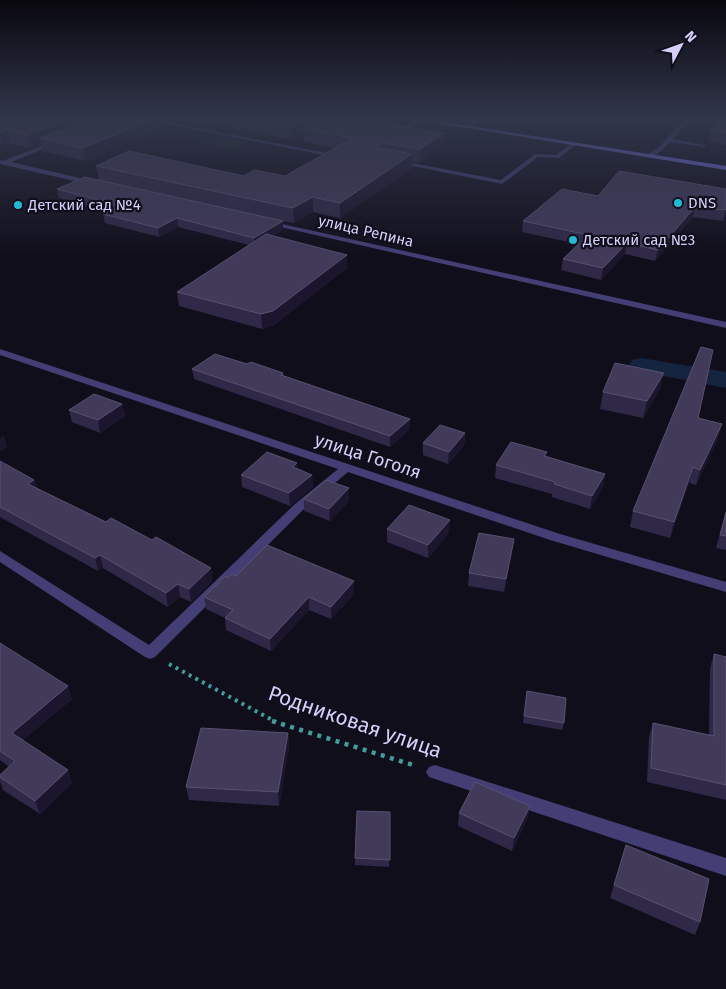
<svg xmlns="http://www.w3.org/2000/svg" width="726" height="989" font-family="'Fira Sans',sans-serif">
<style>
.green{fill:#122424}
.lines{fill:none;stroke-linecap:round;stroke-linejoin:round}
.canal{fill:#14243e;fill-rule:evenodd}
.path-far1{stroke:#3d9e9b;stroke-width:4;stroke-dasharray:3 4.5;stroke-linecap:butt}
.path{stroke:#3d9e9b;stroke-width:4.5;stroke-dasharray:4 5.5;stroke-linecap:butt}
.lane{fill:#433f74;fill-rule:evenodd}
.street{fill:#433f74;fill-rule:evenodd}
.secondary{fill:#7972eb;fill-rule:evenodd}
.wall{fill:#2f2846}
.shaded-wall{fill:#1b162d}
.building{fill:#413a59;stroke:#585172}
.poi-dot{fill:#1ebdd5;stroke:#100e1b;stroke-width:2}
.labels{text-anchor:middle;stroke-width:4.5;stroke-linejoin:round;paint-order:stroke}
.far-poi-label{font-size:15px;fill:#d5cef8;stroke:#100e1b;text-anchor:start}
.far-street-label{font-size:15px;fill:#d5cef8;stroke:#100e1b}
.street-label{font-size:18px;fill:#d5cef8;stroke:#100e1b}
.near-street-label{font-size:21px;fill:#d5cef8;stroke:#100e1b}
</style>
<rect width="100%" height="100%" fill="#100e1b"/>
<polygon class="green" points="218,137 248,142 233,150 203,144"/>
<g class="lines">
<polygon class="canal" points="641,358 726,372 726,388 632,370 629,365 632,360"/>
<polyline class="path-far1" points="169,664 276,722"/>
<polyline class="path" points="272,721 413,765"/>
<g class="lane">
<polygon points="140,119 151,119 337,155 334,157"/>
<polygon points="419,119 424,120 407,130 390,127 393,125 404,127"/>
<polygon points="475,119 482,119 469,128 465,128 465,126"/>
<path d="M685 119H691L673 139 705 145V147L670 142C663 149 655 158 646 157V155L658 148Z"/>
<polygon points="572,143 577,144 559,158 538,157 502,184 393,162 396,160 501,180 535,154 556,155"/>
</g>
<g class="street">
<polygon points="56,140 59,142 58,143 11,162 97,182 97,186 0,164 0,160 3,161"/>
<polygon points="264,220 726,322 726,328 267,224 264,224"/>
<polygon points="0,349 560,534 726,582 726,592 550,540 348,472 303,510 155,657 150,659 145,657 0,562 0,551 149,645 295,504 338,469 0,355"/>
<polygon points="435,765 726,858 726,876 429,777 426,772 429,767"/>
</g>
<polygon class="secondary" points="412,119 425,119 726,166 726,170"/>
</g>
<g class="wall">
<polygon points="0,119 324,119 325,123 444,146 419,163 412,161 412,168 340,218 313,212 294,223 283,221 283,230 273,236 347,268 274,325 262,329 179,306 177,292 249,245 178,227 159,237 105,223 103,214 109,212 59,198 57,189 99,180 96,166 244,176 285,176 335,148 311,144 311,142 304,141 304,133 292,139 231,128 231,120 218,125 183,120 178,122 167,120 168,126 85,161 43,151 41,144 30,148 10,144 3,146 0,145"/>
<polygon points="726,119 726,145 708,142 710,131"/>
<polygon points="726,189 726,215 723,221 693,217 655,261 625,254 601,280 561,270 563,259 578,244 522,232 523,221 598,196"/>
<polygon points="247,364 283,373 284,376 410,419 409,430 390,447 194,379 192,369"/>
<polygon points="660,389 643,418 600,409 603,392"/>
<polygon points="122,404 125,416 100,433 72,422 69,410"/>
<polygon points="465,433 464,446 448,464 423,455 423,443"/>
<polygon points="718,439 696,485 689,483 670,538 630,527 633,511"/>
<polygon points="547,452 546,456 605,474 603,487 590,509 552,497 552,494 495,478 496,465"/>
<polygon points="0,461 34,480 37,488 106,522 152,540 211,568 212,581 191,602 180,597 168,607 103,568 98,571 0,517"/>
<polygon points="297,469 312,475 313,487 290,506 242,487 241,475"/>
<polygon points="349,488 349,501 330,521 304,511 304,499"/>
<polygon points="726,512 726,550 716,548"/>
<polygon points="387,529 449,533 428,558 387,542"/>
<polygon points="514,539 512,552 504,592 468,586 469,573"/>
<polygon points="236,576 354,581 354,594 331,619 309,610 271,651 226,630 225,618 206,609 204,597 228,578"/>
<polygon points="0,643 72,699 23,740 68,770 72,783 40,814 3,790 0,781 0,775 9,767 0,760"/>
<polygon points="714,654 726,657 726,800 647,782 649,737 653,723 709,735 710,668"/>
<polygon points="527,691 564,723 562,730 523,723"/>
<polygon points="288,733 289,747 279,806 189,800 186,787"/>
<polygon points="530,806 527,819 512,851 458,826 459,813"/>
<polygon points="390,812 389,867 355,865 355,858"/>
<polygon points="626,845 700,922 695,935 610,898"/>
</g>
<g class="shaded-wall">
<polygon points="71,119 98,119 40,138 41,144 30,148 27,135"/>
<polygon points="154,119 167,119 168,126 85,161 82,148"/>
<polygon points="178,119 183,119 183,120 178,122"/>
<polygon points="218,119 230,119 231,120 218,125"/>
<polygon points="307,119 308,129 304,128 304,133 292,139 292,126"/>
<polygon points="323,119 324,119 325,124 322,125"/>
<polygon points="7,130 10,144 3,146 0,133"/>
<polygon points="444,133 444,146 419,163 420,149"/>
<polygon points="383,143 383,156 379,146"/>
<polygon points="412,154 412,168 340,218 340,203"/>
<polygon points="313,197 313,212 294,223 293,208"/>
<polygon points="695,207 693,217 655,261 658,250"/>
<polygon points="726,209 726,215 723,221 725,210"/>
<polygon points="177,218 178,227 159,237 158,228"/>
<polygon points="283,221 283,230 255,247 254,238"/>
<polygon points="627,243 625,254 601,280 603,268"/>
<polygon points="347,255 347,268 274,325 262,329 261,314"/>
<polygon points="664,373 660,389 643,418 647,401"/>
<polygon points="122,404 125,416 100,433 98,420"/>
<polygon points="410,419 409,430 390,447 390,436"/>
<polygon points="722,424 718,439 696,485 700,470"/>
<polygon points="465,433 464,446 448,464 449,452"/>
<polygon points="4,435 7,447 0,452 0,438"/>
<polygon points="297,463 298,476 293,467"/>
<polygon points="693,467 689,483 670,538 674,522"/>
<polygon points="605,474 603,487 590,509 592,496"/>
<polygon points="312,475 313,487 290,506 289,493"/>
<polygon points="34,480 38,492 28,484"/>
<polygon points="349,488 349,501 330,521 329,509"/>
<polygon points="450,520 449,533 428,558 428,545"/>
<polygon points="514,539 512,552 504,592 506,579"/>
<polygon points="100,555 103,568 98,571 95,558"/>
<polygon points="211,568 212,581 191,602 189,589"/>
<polygon points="354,581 354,594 331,619 331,607"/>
<polygon points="178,584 180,597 168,607 166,593"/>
<polygon points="309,597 309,610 271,651 270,639"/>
<polygon points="68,686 72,699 16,746 12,733"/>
<polygon points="288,733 289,747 279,806 278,792"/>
<polygon points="68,770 72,783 40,814 35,801"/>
<polygon points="530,806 527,819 512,851 514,838"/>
</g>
<g class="building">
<polygon points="0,119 71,119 27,135 7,130 0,133"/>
<polygon points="91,119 154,119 82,148 40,138"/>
<polygon points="252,119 307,119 292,126"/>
<polygon points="307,119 323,119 322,125 333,119 361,119 444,133 420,149 383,143 379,146 381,148 412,154 340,203 313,197 293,208 96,166 129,151 244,176 254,170 285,176 353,138 310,131 313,129 304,128 310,123"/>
<polygon points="720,119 726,119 726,133 710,131"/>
<polygon points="619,171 726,189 726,209 725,210 695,207 658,250 627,243 603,268 563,259 588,235 523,221 562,189 598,196"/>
<polygon points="85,177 283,221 254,238 177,218 158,228 103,214 120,206 57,189"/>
<polygon points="266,234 347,255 273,311 261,314 177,292"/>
<polygon points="701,347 713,350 698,418 722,424 700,470 693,467 674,522 633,511"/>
<polygon points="215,354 247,364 251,362 283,373 281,375 410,419 390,436 192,369"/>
<polygon points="615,363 664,373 647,401 603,392"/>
<polygon points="94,394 122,404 98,420 69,410"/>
<polygon points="440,425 465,433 449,452 423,443"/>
<polygon points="511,442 547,452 544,456 605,474 592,496 554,484 555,482 496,465"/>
<polygon points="267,452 297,463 293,467 312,475 289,493 241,475"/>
<polygon points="0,461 34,480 28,484 106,522 111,518 152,540 156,537 211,568 189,589 178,584 166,593 100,555 95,558 0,507"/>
<polygon points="326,480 349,488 329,509 304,499"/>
<polygon points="409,505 450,520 428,545 387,529"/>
<polygon points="726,512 726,536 720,535"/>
<polygon points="479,533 514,539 506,579 469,573"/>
<polygon points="267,545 354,581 331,607 309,597 270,639 225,618 233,610 204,597 225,576 228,578 232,574 236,576"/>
<polygon points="0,643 68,686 12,733 68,770 35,801 0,777 0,775 15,761 0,751"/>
<polygon points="714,654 726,657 726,785 651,768 653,723 714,736"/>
<polygon points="527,691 566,698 564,723 524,716"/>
<polygon points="201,728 288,733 278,792 186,787"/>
<polygon points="475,782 530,806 514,838 459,813"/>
<polygon points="357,811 390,812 390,860 355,858"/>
<polygon points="626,845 709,879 700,922 614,885"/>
</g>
<linearGradient id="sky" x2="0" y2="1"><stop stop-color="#09080f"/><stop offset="0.46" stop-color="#31364a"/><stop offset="1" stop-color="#31364a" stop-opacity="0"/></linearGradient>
<rect width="726" height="257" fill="url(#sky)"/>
<g class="poi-dot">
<circle cx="678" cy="203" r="5"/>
<circle cx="18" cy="205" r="5"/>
<circle cx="573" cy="240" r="5"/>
</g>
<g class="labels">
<g class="far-poi-label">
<text x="688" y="208">DNS</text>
<text x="28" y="210">Детский сад №4</text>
<text x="583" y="245">Детский сад №3</text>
</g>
<g class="far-street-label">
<text transform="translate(366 231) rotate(13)" y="5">улица Репина</text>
</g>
<g class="street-label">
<text transform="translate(368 456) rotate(18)" y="6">улица Гоголя</text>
</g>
<g class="near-street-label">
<text transform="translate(355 722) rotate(19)" y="7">Родниковая улица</text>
</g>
</g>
<g transform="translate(681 45) rotate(49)" stroke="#100e1b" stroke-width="4" paint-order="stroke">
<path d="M0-4L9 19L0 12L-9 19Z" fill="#d5cef8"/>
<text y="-8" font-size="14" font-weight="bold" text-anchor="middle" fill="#d5cef8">N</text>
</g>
</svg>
